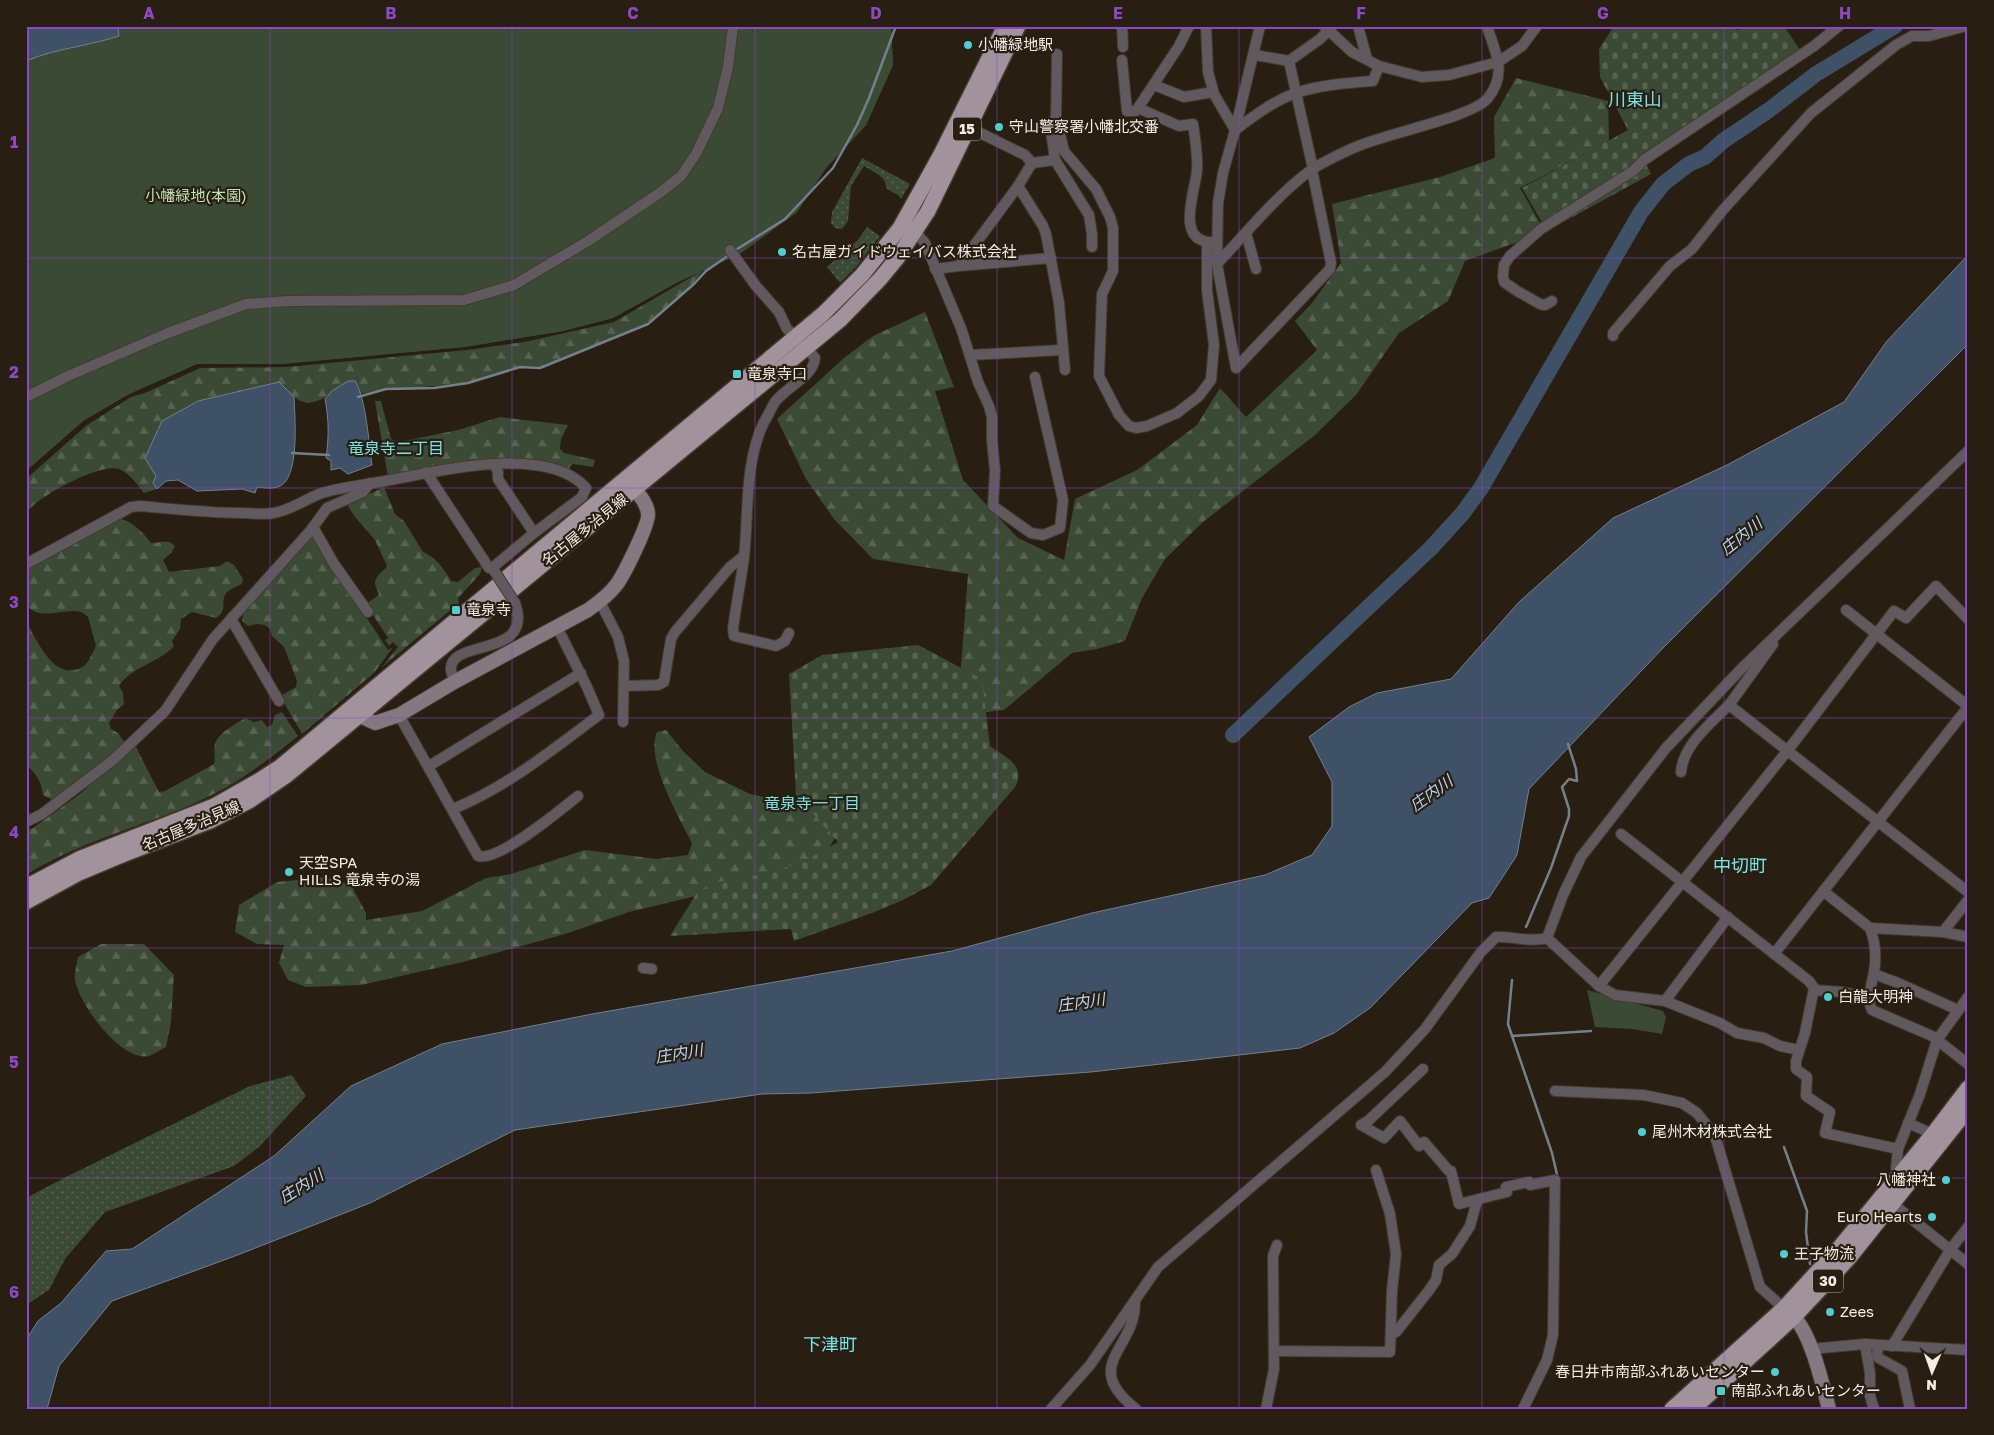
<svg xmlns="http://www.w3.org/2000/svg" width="1994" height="1435" font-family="'Golos Text','Noto Sans JP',sans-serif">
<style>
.grass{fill:url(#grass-dots)}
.forest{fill:url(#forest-firs)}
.cemetery{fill:url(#cemetery-stones)}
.park{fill:#3a4a35}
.water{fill:#3e5166;stroke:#74808c}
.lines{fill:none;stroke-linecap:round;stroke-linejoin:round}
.stream{stroke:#74808c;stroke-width:2.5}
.river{stroke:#3e5166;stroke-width:16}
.street-casing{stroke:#443b2f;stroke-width:12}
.secondary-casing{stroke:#443b2f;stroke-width:16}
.primary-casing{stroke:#443b2f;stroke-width:18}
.street{stroke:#60595e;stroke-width:10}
.secondary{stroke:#847981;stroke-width:14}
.primary{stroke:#a1929c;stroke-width:15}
.street-bridge-casing{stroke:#443b2f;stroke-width:12;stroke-linecap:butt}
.street-bridge{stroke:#60595e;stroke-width:10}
.grid{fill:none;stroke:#8d49c5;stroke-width:1;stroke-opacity:0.55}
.poi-dot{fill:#52cdcf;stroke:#281e11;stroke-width:2}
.labels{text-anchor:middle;stroke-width:4.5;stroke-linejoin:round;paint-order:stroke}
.shield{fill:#281e11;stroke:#b6aea5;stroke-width:1}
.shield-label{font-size:14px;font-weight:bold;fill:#f3ece4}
.poi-label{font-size:15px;fill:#f3ece4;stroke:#281e11;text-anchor:start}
.park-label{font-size:15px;fill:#bde0b2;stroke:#281e11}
.street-label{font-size:15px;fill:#f3ece4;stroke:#281e11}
.neighbourhood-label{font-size:16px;fill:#78e4e6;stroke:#281e11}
.water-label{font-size:16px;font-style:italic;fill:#b6d5f7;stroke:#281e11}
.quarter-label{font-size:18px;fill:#78e4e6;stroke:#281e11}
.neatline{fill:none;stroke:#8d49c5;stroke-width:2}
.grid-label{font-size:16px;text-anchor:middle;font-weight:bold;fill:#8d49c5}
</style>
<defs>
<pattern id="grass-dots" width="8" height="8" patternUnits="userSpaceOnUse" patternTransform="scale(1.25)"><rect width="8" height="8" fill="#3a4a35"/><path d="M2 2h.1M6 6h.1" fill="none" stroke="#576452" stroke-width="1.8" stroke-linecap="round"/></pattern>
<pattern id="forest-firs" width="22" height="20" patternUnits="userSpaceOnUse" patternTransform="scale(1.25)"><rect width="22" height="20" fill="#3a4a35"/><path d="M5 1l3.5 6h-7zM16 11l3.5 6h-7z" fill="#576452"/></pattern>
<pattern id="cemetery-stones" width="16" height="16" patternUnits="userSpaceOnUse" patternTransform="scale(1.25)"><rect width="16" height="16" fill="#3a4a35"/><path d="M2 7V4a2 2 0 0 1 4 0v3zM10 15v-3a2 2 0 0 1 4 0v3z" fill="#576452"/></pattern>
</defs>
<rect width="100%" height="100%" fill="#281e11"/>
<g class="grass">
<polygon points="862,158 910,184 901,199 898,195 887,189 884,180 879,175 864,166 851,186 848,221 842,229 835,228 831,223 832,212"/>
<polygon points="867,227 880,236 856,267 840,283 827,267 857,241"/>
<polygon points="292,1075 306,1096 259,1147 234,1166 105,1212 65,1259 49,1290 29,1303 26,1303 26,1198 64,1178 250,1086"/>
</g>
<g class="forest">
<path d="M891 26 893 65 866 125 826 168 797 212 741 253 703 271 691 286 646 324 540 367C525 364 512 369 498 373 487 377 476 381 464 383 429 388 394 387 360 394L358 386 340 385C329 396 310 411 294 397L156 476 153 483 157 489 144 493C138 485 129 473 119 469 99 463 37 497 26 513V479L87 425 131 397 145 393 200 368 287 367 467 350 524 342 614 322 700 272 678 282 613 318 563 331 464 347 281 364H197L129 394 83 421 26 471V401Z"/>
<polygon points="1516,78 1608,101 1609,141 1520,188 1545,232 1465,261 1448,301 1399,333 1356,395 1314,436 1203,522 1165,559 1142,598 1125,641 1097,649 1072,653 1004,710 971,714 961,666 968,574 873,559 834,519 806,479 777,419 844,358 873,336 925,312 954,387 935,391 963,480 1018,538 1064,560 1075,499 1137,470 1197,425 1220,388 1246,417 1317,350 1295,321 1312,303 1341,263 1332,204 1440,177 1495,158 1494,117"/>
<polygon points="375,401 381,401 391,439 399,442 458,430 500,417 568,425 561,439 560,449 564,453 595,460 593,467 573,464 570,466 569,471 546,464 388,477"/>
<path d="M384 487 395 514 404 521 423 552C435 556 445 570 451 581L458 582 475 568 482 567 480 574 458 598 459 603 381 668 398 647 393 642 389 646 385 640 388 638 366 604 379 595C378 591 375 586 375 583 375 576 384 571 387 566L375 540 355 517 348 506 350 503Z"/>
<path d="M119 518C134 523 142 531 151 543 161 543 168 538 175 546L172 552 163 560 169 572 220 566 227 561 234 565 243 579 242 584C238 586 230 589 227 592 219 601 229 610 216 618L192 612 181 619 180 629 172 641 174 646C159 663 132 666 119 686L123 693 124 704 117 710 109 723 111 729 118 733 125 743 112 756 54 801 43 795C41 781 37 774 26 765V621C37 640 55 685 84 666 89 662 93 651 96 646L88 617C86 615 84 613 81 612 64 607 39 623 26 604V568Z"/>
<polygon points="312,535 388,650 393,647 374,673 302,734 280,696 296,687 297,681 284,647 272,636 270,629 265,625 257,624 248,626 242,621 244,609"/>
<path d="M282 712 298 736C272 757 245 778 216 793 155 824 85 838 26 875V830L33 828 80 794 132 748 136 747 159 792 165 791 214 764C216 757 213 750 215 744 218 733 236 724 245 718L254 722 262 720 267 727 272 725 275 715Z"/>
<path d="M666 730 683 751 705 772 750 794 819 810 837 834 823 859 730 892 692 897 629 912 565 934 463 962 361 985 306 987 288 980 279 963 284 945 257 944 235 932 239 905 277 882 325 877 351 885 366 913V920L422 911 486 878 511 874 585 850 657 859 688 855 692 843C679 817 645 760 657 732Z"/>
<path d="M101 944H144L174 975 171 1022 166 1047C161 1049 155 1054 149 1056 121 1062 79 1004 75 980 74 973 77 964 78 957Z"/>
</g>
<g class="cemetery">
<polygon points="1614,26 1726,26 1739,30 1745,26 1784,26 1800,50 1755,79 1758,90 1645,162 1651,174 1547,231 1522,188 1628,130 1600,77 1599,49"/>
<path d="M918 645 982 679 990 746C1006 758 1025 764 1016 786L931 885 903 900 872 913 794 941 791 929 670 936 698 891 717 882 766 874 805 861 838 842 796 794 789 674 822 655Z"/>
</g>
<g class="park">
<polygon points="26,26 891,26 893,65 866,125 826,168 797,212 741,253 678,282 613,318 563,331 464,347 281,364 197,364 129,394 83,421 26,471"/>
<polygon points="1587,990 1663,1011 1666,1017 1662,1034 1632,1029 1595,1027"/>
</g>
<g class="water">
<path d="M26 26H118L119 36C89 46 57 48 26 61Z"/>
<polygon points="1968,255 1968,344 1664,647 1529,789 1517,855 1489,898 1472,903 1370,1008 1334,1033 1300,1048 1091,1072 811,1093 762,1094 515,1130 370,1203 235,1256 112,1301 59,1366 47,1409 26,1409 26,1340 38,1321 61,1303 106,1251 132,1249 274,1156 351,1086 442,1044 592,1014 952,951 1092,913 1265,875 1312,855 1332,826 1332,782 1309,737 1349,707 1377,693 1451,679 1519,602 1613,518 1727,465 1844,402 1887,341"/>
<path d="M348 381H355C366 398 369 444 372 465L348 474 340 468 331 470V461L326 458C329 437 329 420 325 399L332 391Z"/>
<path d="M279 382 294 397C295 417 299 471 283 484 276 490 265 488 257 487L255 493 242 489 197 491 178 480 166 481 157 489 153 483 156 476 145 458 162 421 198 401Z"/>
</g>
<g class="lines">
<g class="stream">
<polyline points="734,251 785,219 833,168 857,125 869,98 896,26"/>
<polyline points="358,397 386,389 434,388 468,383 520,367 540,368 648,324 694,284 706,271 729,255"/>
<polyline points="292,453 329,455"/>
<polyline points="1526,927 1551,868 1569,816 1569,809 1562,787 1569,779 1577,781 1576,769 1568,744"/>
<polyline points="1512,980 1508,1024 1552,1153 1558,1179"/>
<polyline points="1512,1036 1591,1031"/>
<polyline points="1784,1147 1807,1211 1806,1232 1810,1264"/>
</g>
<polyline class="river" points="1233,735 1431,548 1462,514 1481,488 1641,212 1663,184 1689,164 1705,157 1723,141 1769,110 1816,74 1895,26"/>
<g class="street-casing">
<g id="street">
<polyline points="1122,26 1123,47"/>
<polyline points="1206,26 1208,72 1214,94 1235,130"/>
<polyline points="1260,26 1235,130 1223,173 1218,203 1217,264 1236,368 1330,269 1331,263 1312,170"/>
<polyline points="1324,26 1352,52 1379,66 1422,77 1449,75 1498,62 1522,46 1537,26"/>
<polyline points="1358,26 1367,59"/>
<polyline points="1057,54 1056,118 1064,151 1096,189 1110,217 1113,228 1113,271 1102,294 1099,376 1119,415 1129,426 1136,428 1147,426 1177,413 1199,396 1211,380 1214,345 1207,290 1207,242"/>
<polyline points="1255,55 1289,61 1313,169"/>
<polyline points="1122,60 1127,111 1136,111 1179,46 1189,26"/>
<polyline points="1289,61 1320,39 1329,30"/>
<polyline points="1154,85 1184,97 1213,92"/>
<path d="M1138 108 1179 126 1193 124C1195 138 1198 156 1197 170 1195 193 1174 243 1214 242"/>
<polyline points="1056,118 1050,123 1055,160 1089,215 1092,234 1092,247"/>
<polyline points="968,127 1025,155 1032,163 1018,186 1043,226 1046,234 1059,303 1065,370"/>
<path d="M1235 130C1254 116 1273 101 1296 93 1320 85 1347 83 1373 81L1379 66"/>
<polyline points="1032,163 1055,160"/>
<polyline points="911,227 925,243 961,328 978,382 989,406 992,417 992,441 995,470 993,506 1031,533 1043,535 1060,528 1063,500 1035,377"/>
<polyline points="1246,233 1256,269"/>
<path d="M730 250 756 286 779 312 787 329 796 336 815 358C814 376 786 387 775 402 771 408 768 416 764 422 744 464 749 513 744 557 741 581 736 605 733 629L734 636 776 646 785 641 789 633"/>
<path d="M1217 264C1245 234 1278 194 1311 170 1323 162 1338 155 1351 149 1381 134 1472 118 1488 98 1508 73 1495 52 1487 26"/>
<polyline points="959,266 1051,258"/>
<polyline points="935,269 959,266 1018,186"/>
<polyline points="1552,301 1545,305 1540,304 1517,291 1504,282 1503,276 1504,265 1510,256 1541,229 1633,171 1644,160 1814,46 1839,26"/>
<polyline points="1613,336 1613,333 1670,266 1692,249 1722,211 1811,113 1896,45 1912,36 1929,36 1966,26"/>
<polyline points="970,355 1062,350"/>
<polyline points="26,397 68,376 168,333 246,304 288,301 464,300 514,285 588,241 661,192 681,176 696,154 718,108 728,67 733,26"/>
<polyline points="494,464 498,472 498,479 534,533"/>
<polyline points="426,472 489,568 492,568 495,572"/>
<polyline points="313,527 334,564 368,612"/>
<path d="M26 564 131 507 140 506C174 509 208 513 242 513 252 513 263 515 273 513 290 511 305 499 322 493 342 487 364 485 385 481 436 472 547 443 586 488L582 497 534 533 492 568"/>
<polyline points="600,602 618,637 624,661 623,722"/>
<polyline points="1846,610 1968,706"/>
<polyline points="231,619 279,701"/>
<polyline points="1773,644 1729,705 1968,892"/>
<path d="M456 681C454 678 451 674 451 670 448 638 535 659 515 603"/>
<polyline points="625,686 658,685 664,682 671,639 675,632 730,567 744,556"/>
<path d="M399 715 478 856C499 862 560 810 578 796"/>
<polyline points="429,766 581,673"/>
<path d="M1681 772C1683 745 1711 723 1729 705"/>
<path d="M453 809C507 787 552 750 599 715L587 687 557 627"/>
<polyline points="26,822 42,814 113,760 165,711 213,639 311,530 327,508 363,492 370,483"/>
<polyline points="1621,834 1809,981 1814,988 1805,1033 1796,1061 1796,1069 1807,1077 1806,1096 1830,1112 1825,1133 1898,1149"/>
<path d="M1823 891 1870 928C1874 939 1876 952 1875 963 1875 976 1865 998 1872 1010L1932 1036 1968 1064"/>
<polyline points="1870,928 1943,932 1968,937"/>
<polyline points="1943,932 1968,900"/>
<polyline points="1547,938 1599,986 1615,995 1665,1001 1720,1023 1737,1033 1764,1038 1780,1046 1799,1050"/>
<polyline points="1774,954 1968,707"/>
<polyline points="643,968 652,969"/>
<polyline points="1874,974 1898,983 1958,1010"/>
<polyline points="1599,986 1788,750 1894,611 1906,618 1936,586 1968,619"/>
<polyline points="1814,990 1841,992 1870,997"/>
<polyline points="1665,1001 1728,917"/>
<polyline points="1423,1069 1369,1120 1361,1125 1384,1138 1400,1121 1419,1146 1424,1142 1449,1171 1451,1171 1459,1204 1507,1192 1506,1187 1529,1182 1530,1185 1555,1180 1553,1335 1547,1360 1523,1409"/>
<polyline points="1555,1091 1644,1095 1682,1103 1697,1113 1715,1136 1760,1287 1787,1311"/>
<polyline points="1908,1123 1926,1131"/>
<polyline points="1901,1171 1896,1168 1898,1149 1920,1094 1937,1040 1968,997"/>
<polyline points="1893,1204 1968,1264"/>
<path d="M1135 1303C1135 1350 1080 1365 1136 1409"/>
<polyline points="1391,1335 1397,1331 1430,1289 1436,1280 1439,1265 1452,1254 1470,1226 1477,1201"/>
<polyline points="1865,1344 1870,1373 1870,1396 1874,1409"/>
<polyline points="1878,1345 1877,1357 1902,1371 1910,1409"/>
<polyline points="1892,1346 1950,1250 1968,1227"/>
<polyline points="1811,1349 1865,1344 1968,1350"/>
<polyline points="1274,1351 1390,1352 1392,1291 1396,1254 1390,1214 1376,1170"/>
<path d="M1051 1409 1090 1365 1158 1267 1385 1072 1425 1029 1481 952 1496 937C1513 936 1531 943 1547 938L1563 895 1581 857 1666 748 1743 667 1968 451"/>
<polyline points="1266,1409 1274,1369 1273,1256 1277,1245"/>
</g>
</g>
<g class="secondary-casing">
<g id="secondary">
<path d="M360 716 375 723 399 715 456 681 588 610C598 603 609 595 617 584 624 574 650 523 648 513 646 500 636 490 626 482"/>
<path d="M1794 1317C1812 1336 1822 1383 1829 1409"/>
</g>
</g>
<g class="primary-casing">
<g id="primary">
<polyline points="26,887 81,858 214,806 258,781 280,767 823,314 862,275 900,228 940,156 1005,26"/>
<polyline points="26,902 79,873 122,855 210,821 249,801 287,775 840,320 880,279 898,257 928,211 1018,26"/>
<polyline points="1672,1409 1784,1308 1840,1247 1933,1134 1968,1088"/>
<polyline points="1693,1409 1794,1317 1849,1258 1968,1109"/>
</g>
</g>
<use href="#street" class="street"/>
<use href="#secondary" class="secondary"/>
<use href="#primary" class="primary"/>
<g class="street-bridge-casing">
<polyline id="street-bridge" points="495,572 515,603"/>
</g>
<use href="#street-bridge" class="street-bridge"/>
</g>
<path class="grid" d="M270 26V1409M512 26V1409M755 26V1409M997 26V1409M1239 26V1409M1482 26V1409M1724 26V1409M26 258H1968M26 488H1968M26 718H1968M26 948H1968M26 1178H1968"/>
<g class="poi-dot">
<circle cx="968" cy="45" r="5"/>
<circle cx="999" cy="127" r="5"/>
<circle cx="782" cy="252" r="5"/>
<rect x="732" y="369" width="10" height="10" rx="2.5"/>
<rect x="451" y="605" width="10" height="10" rx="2.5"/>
<circle cx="289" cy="872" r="5"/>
<circle cx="1828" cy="997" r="5"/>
<circle cx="1642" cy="1132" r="5"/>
<circle cx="1946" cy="1180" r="5"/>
<circle cx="1932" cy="1217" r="5"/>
<circle cx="1784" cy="1254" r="5"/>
<circle cx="1830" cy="1312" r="5"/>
<circle cx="1775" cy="1372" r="5"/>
<rect x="1716" y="1386" width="10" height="10" rx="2.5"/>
</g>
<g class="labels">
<g class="shield">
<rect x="953" y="117.5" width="28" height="23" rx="4"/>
<rect x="1813" y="1269.5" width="30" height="23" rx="4"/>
</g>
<g class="shield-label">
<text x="967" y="134">15</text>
<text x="1828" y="1286">30</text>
</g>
<g class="poi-label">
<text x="978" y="50">小幡緑地駅</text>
<text x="1009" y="132">守山警察署小幡北交番</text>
<text x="792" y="257">名古屋ガイドウェイバス株式会社</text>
<text x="747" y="379">竜泉寺口</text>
<text x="466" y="615">竜泉寺</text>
<text x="299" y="868">天空SPA<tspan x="299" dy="17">HILLS 竜泉寺の湯</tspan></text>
<text x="1838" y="1002">白龍大明神</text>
<text x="1652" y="1137">尾州木材株式会社</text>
<text x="1936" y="1185" text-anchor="end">八幡神社</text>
<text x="1922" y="1222" text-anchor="end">Euro Hearts</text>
<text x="1794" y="1259">王子物流</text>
<text x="1840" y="1317">Zees</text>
<text x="1765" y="1377" text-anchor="end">春日井市南部ふれあいセンター</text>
<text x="1731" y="1396">南部ふれあいセンター</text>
</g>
<g class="park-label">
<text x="196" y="201">小幡緑地(本園)</text>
</g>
<g class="street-label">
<text transform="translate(585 530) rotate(-39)" y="5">名古屋多治見線</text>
<text transform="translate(191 826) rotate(-23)" y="5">名古屋多治見線</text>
</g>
<g class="neighbourhood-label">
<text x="396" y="454">竜泉寺二丁目</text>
<text x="812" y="809">竜泉寺一丁目</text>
</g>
<g class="water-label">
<text transform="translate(1741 536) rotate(-39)" y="6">庄内川</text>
<text transform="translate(1431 793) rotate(-36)" y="6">庄内川</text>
<text transform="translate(1081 1002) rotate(-8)" y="6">庄内川</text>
<text transform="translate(679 1053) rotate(-9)" y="6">庄内川</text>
<text transform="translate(301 1186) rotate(-32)" y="6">庄内川</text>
</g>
<g class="quarter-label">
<text x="1635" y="106">川東山</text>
<text x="1740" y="872">中切町</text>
<text x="830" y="1351">下津町</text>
</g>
</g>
<rect width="1994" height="1435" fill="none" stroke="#281e11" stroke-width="55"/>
<g transform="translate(1932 1372) rotate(182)" stroke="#281e11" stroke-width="4" paint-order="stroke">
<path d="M0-4L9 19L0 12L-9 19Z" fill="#f3ece4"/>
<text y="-8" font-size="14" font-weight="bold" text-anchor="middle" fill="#f3ece4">N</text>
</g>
<rect x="28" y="28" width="1938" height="1380" class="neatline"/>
<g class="grid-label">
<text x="149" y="19">A</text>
<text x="391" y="19">B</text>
<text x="633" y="19">C</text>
<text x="876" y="19">D</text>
<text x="1118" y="19">E</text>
<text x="1361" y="19">F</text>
<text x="1603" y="19">G</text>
<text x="1845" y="19">H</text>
<text x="14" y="148">1</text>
<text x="14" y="378">2</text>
<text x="14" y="608">3</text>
<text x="14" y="838">4</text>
<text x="14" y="1068">5</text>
<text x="14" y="1298">6</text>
</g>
</svg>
